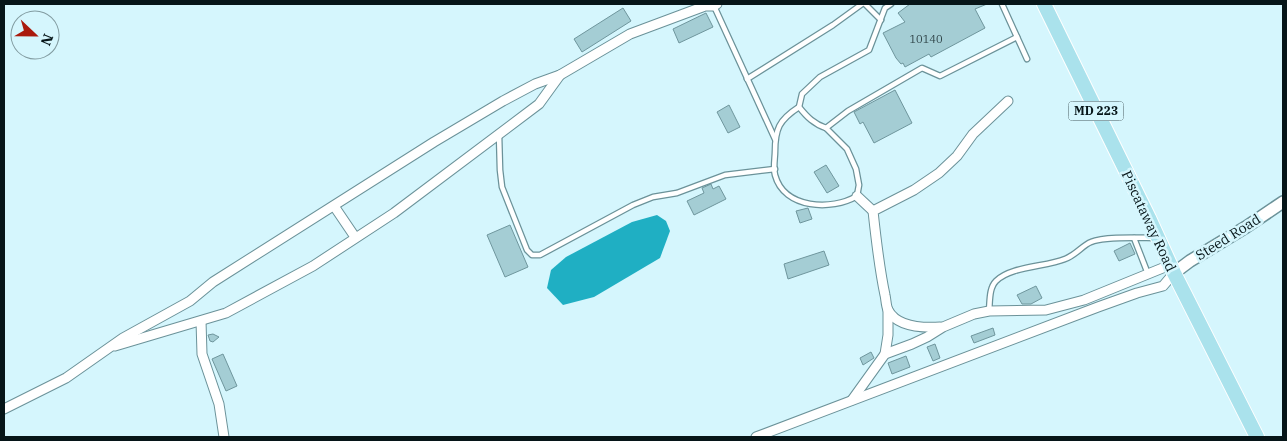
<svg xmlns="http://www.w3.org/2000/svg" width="1287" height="441" font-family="'IBM Plex Serif',serif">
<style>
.water{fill:#1fafc3}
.building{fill:#a4cdd4;stroke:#6f969d}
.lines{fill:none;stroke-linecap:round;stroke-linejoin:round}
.service-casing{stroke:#6b9299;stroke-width:7}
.minor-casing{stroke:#6b9299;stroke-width:11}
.tertiary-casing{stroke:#6b9299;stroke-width:14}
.primary-casing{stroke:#fff;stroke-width:16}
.service{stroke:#fff;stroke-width:4.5}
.minor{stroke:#fff;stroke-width:9}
.tertiary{stroke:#fff;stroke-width:11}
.primary{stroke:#aae2ec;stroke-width:14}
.labels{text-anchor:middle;stroke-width:5;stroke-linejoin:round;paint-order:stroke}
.number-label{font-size:11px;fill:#2e4347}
.shield{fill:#d5f6fd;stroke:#44585d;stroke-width:1}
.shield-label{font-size:12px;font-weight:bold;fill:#061518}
.street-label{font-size:14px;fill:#061518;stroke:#d5f6fd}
</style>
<rect width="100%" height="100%" fill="#d5f6fd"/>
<polygon class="water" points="657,215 666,221 670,231 660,258 594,297 563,305 547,288 551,270 566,257 632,222"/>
<g class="building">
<polygon points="910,4 987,4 975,9 985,28 931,57 929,54 905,67 903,63 901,64 896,58 883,33 905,22 898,13"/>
<polygon points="623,8 631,21 582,52 574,39"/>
<polygon points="706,13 713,27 679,43 673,29"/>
<polygon points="895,90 912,123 874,143 863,122 860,124 854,112"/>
<polygon points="729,105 740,127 728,133 717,112"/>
<polygon points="826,165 839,186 827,193 814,172"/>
<polygon points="711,184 713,189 719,186 726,199 694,215 687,201 704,193 702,188"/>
<polygon points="808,208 812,219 800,223 796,211"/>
<polygon points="510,225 528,267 505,277 487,235"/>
<polygon points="1130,243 1135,254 1119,261 1114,251"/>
<polygon points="824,251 829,265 788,279 784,264"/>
<polygon points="1036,286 1042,298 1031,304 1022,304 1017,295"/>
<polygon points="993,328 995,335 974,343 971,336"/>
<polygon points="213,334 219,337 213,342 210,341 208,335"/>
<polygon points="935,344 940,358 933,361 927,347"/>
<polygon points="871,352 874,358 863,365 860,358"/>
<polygon points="223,354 237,386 226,391 212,359"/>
<polygon points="906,356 910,367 892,374 888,363"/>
</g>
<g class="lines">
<g class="service-casing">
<g id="service">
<polyline points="865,4 881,20"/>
<polyline points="1002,4 1027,59"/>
<polyline points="714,6 775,139"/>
<polyline points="747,79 833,25 862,4"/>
<path d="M799 107C779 120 775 129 775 152 775 158 773 168 775 175 784 209 832 211 857 196L859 185 856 169 847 149 826 128 848 111 922 68 940 76 1017 37"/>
<path d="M826 128C814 124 807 117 799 107L802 94 820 77 869 50 885 8 891 4"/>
<polyline points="499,134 500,170 502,187 527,250 532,255 540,255 633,205 653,197 677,193 725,175 775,169"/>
<polyline points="1134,238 1148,274"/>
<path d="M989 311C990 301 989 288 996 281 1011 266 1046 267 1065 259 1076 255 1083 245 1091 242 1105 236 1140 238 1157 238"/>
</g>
</g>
<g class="minor-casing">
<g id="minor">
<polyline points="857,196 873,211"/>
<polyline points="334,206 355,237"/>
<polyline points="201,321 202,354 219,404 224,437"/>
<path d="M940 327C923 328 897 327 888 310 886 306 886 299 885 295 879 267 876 239 873 211L914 190 939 173 957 156 973 134 1008 101"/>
<polyline points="115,346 226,313 313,266 394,213 539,104 560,75"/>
<polyline points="885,354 888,335 888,310"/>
<polyline points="852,400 885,354 912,344 927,337 943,327 974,314 989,311 1046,310 1084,300 1170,265"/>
<polyline points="4,409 66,378 123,338 190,301 213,282 434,142 503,101 535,84 560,75 630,34 705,6 714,6 717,4"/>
<polyline points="756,437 1098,307 1137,293 1163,286 1174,273"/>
</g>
</g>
<g class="tertiary-casing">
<polyline id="tertiary" points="1174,273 1190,261 1246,227 1283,202"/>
</g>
<g class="primary-casing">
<polyline id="primary" points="1044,4 1149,218 1174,273 1257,437"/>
</g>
<use href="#service" class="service"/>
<use href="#minor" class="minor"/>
<use href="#tertiary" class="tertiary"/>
<use href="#primary" class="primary"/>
</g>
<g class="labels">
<g class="number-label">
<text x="926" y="43">10140</text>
</g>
<rect class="shield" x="1068.5" y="101.5" width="55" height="19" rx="4"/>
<g class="shield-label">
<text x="1096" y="115">MD 223</text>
</g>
<g class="street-label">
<text transform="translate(1149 221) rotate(65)" y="5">Piscataway Road</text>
<text transform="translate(1228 237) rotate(-32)" y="5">Steed Road</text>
</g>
</g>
<rect width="1287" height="441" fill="none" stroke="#061518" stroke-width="10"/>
<g transform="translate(35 35) rotate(112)"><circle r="24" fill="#d5f6fd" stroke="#829ca1"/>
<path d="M0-4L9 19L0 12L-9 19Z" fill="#aa1a0d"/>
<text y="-8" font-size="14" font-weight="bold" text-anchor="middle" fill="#061518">N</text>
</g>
</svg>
